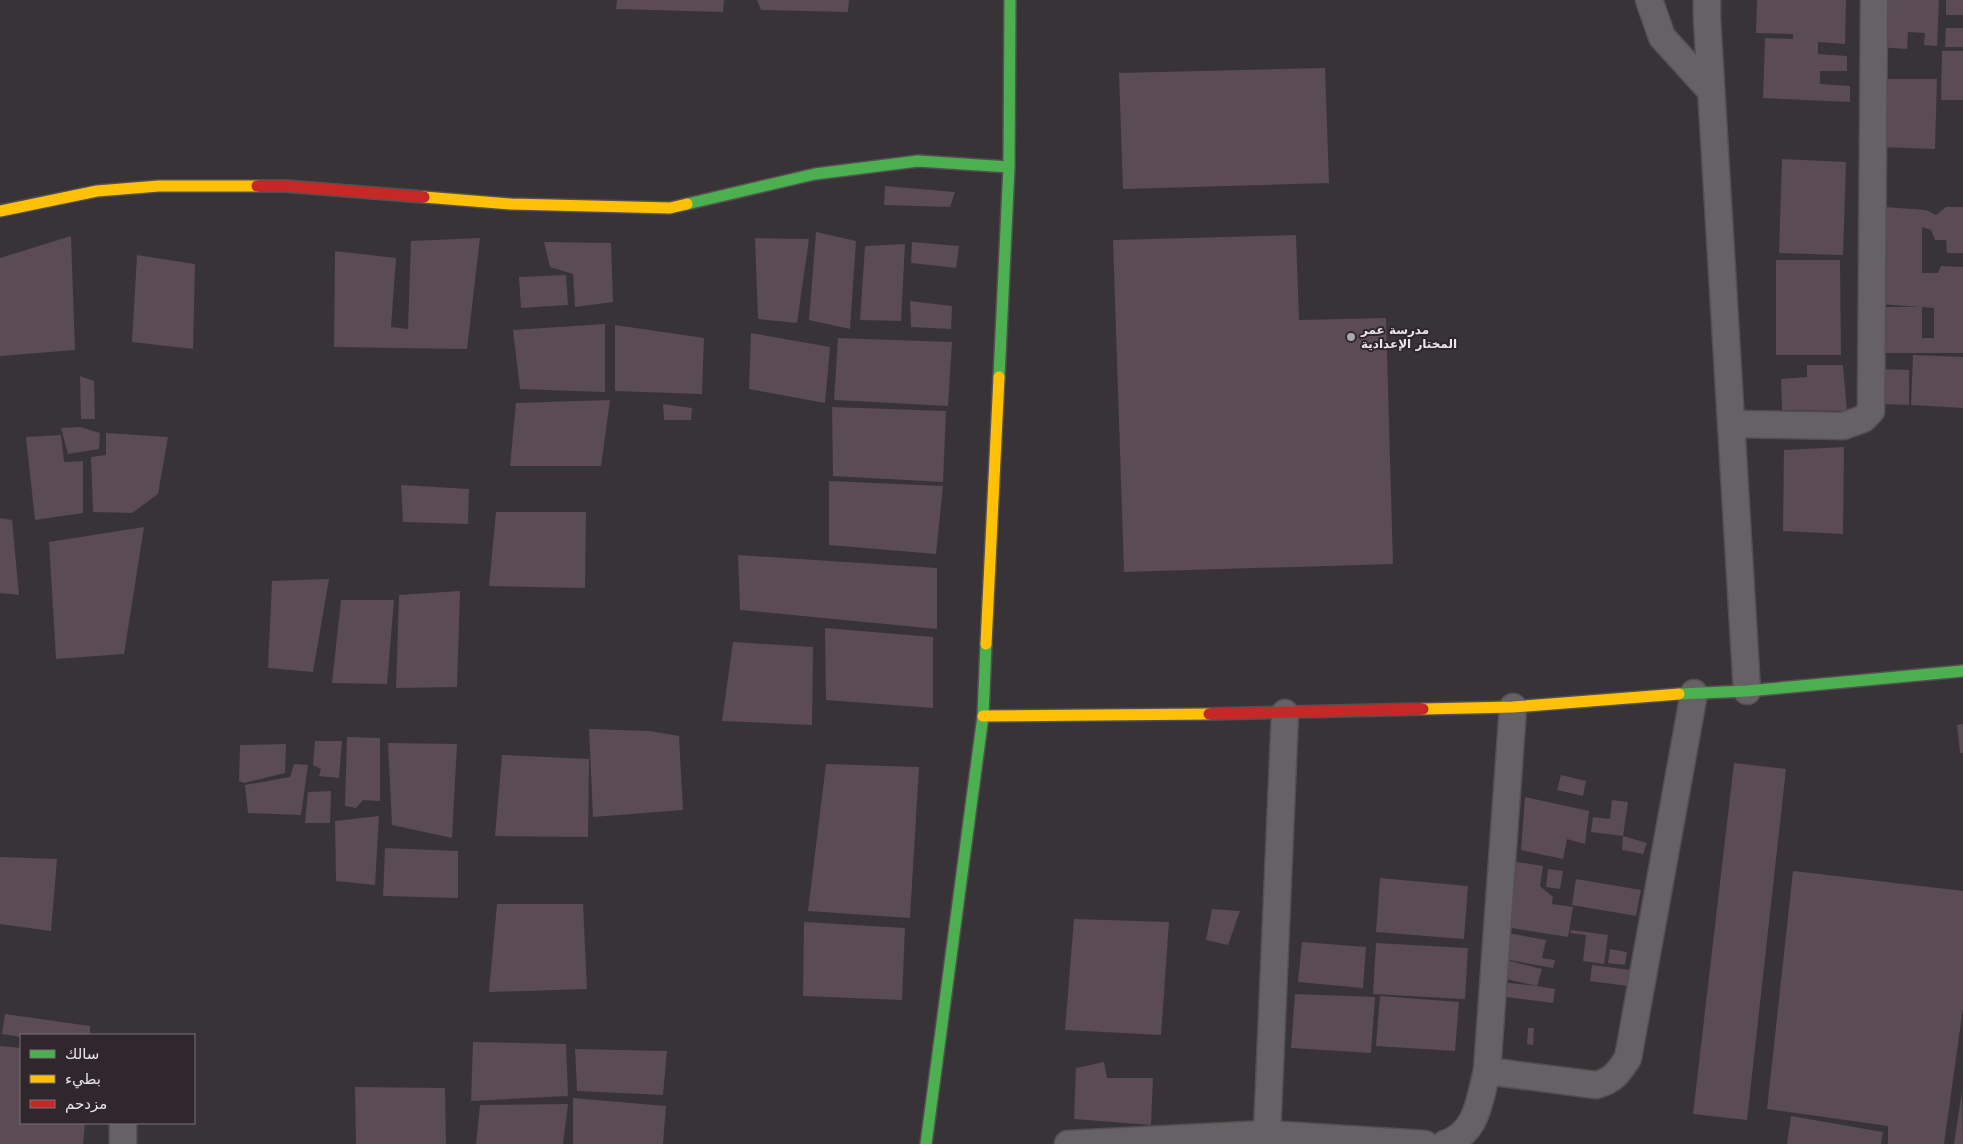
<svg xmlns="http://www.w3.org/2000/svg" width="1963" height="1144" font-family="'DejaVu Sans','Noto Sans Arabic',sans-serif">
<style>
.building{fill:#5a4b55;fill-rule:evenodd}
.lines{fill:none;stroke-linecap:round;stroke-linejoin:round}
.street-casing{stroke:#545052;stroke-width:29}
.fast-casing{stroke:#545052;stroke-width:14}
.slow-casing{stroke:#545052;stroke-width:14}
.jam-casing{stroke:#545052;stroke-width:14}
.street{stroke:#656164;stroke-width:26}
.fast{stroke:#4caf50;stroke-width:11}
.slow{stroke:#ffc107;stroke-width:11}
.jam{stroke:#c62828;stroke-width:11}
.poi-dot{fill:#aca7aa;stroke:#30272d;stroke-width:2}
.labels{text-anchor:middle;stroke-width:4;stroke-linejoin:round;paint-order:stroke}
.poi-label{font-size:12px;font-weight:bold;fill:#eae5e9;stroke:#30272d;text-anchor:start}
</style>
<rect width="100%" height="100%" fill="#383336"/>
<g class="building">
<polygon points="617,0 724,0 723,12 616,9"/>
<polygon points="757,0 849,0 848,12 761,10"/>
<polygon points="1757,0 1846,0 1845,44 1818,42 1818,54 1847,56 1847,71 1820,71 1820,84 1850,86 1850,102 1763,98 1765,38 1793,39 1793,34 1756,33"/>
<polygon points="1880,0 1939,0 1937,46 1924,45 1925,33 1908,32 1907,49 1878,47"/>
<rect x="1946" y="0" width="17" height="15"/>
<polygon points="1946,28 1963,28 1963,47 1945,47"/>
<polygon points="1942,51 1963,51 1963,100 1941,100"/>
<polygon points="1325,68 1329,183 1123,189 1119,73"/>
<polygon points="1882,79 1937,79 1935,149 1883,147"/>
<polygon points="1782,159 1846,162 1843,255 1779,253"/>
<polygon points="885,186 955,192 950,207 884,205"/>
<path d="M1885 207 1926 210 1936 215 1946 207H1963V253H1947L1946 240H1935L1931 230 1922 227V273H1938L1941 266 1963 267V353H1881V307H1920L1879 304ZM1922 307 1934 308V338H1922Z"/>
<polygon points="816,232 856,241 850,329 809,320"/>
<polygon points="1296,235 1299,320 1386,318 1393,564 1124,572 1113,240"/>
<polygon points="71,236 75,350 0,356 0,258"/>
<polygon points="480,238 467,349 334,347 335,251 396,258 391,327 408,329 411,241"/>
<polygon points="755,238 809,239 797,323 758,319"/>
<polygon points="544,242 611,243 613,302 575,307 573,274 550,267"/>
<polygon points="912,242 959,246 956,268 911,263"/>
<polygon points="905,244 901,321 860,320 865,246"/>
<polygon points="137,255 195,264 193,349 132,342"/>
<polygon points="1776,260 1840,260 1841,355 1776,355"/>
<polygon points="566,275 568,305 521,308 519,277"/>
<polygon points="910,301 952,306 951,329 911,327"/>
<polygon points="605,324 605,392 520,389 513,330"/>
<polygon points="615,325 704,338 702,394 615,391"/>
<polygon points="751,333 830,347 825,403 749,389"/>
<polygon points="838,338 952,342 948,406 834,400"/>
<polygon points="1913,355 1963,357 1963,408 1911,405"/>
<polygon points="1807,365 1843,365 1847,411 1782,410 1781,379 1807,377"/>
<polygon points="1883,369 1909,370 1909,405 1882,404"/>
<polygon points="80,376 94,381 95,419 81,419"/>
<polygon points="610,400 601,466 510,466 516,403"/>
<polygon points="663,404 692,408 691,420 664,420"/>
<polygon points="832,407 946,411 943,482 833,476"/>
<polygon points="80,427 100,433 99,449 68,454 61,428"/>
<polygon points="106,433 168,437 158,494 132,513 93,512 91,457 106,455"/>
<polygon points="61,435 64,462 83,461 83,513 35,520 26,437"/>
<polygon points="1844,447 1843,534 1783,531 1784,450"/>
<polygon points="829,481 943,486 936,554 829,545"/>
<polygon points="401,485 469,489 468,524 403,522"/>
<polygon points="496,512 586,512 585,588 489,586"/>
<polygon points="0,518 12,520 19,595 0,593"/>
<polygon points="144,527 124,654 56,659 49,542"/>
<polygon points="738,555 937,568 937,629 740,610"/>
<polygon points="329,579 313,672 268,668 272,581"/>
<polygon points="460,591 457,687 396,688 399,595"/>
<polygon points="341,600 394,600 387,684 332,683"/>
<polygon points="825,628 933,637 933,708 826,700"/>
<polygon points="733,642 813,647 812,725 722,721"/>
<polygon points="1963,724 1963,753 1960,753 1957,725"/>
<polygon points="589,729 650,731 679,736 683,810 593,817"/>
<polygon points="347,737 380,738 380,801 363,800 356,808 345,806"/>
<polygon points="315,741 342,741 339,778 319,776 321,769 313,765"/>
<polygon points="388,743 457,744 452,838 392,825"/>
<polygon points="286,744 285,773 244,783 239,781 240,745"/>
<polygon points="502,755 589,759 588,837 495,836"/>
<polygon points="1734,763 1786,769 1747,1120 1693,1114"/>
<polygon points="294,764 308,765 301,815 248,813 245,785 290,777"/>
<polygon points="826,764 919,767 910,918 808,911"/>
<polygon points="1561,775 1586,781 1583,796 1557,790"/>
<polygon points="331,791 330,823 305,823 308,792"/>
<polygon points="1525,797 1589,811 1585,844 1567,839 1563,859 1521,850"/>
<polygon points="1612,800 1628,802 1623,836 1591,832 1593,817 1610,819"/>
<polygon points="379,816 375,885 336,881 335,821"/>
<polygon points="1623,836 1647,843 1643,854 1622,850"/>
<polygon points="385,848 458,851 458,898 383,896"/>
<polygon points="0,857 57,859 51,931 0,924"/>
<polygon points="1510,861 1543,866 1540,886 1553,897 1552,904 1573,907 1568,937 1499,926"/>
<polygon points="1548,869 1563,871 1560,889 1546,887"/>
<polygon points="1793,871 1963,891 1963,1008 1944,1144 1888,1144 1888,1126 1767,1109"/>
<polygon points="1380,878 1468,886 1464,939 1376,932"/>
<polygon points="1576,879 1641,890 1636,916 1572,905"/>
<polygon points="497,904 583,904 587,989 489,992"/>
<polygon points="1212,909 1240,911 1228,945 1206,940"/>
<polygon points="1074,919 1169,922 1161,1035 1065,1030"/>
<polygon points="804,922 905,928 902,1000 803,996"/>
<polygon points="1571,930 1608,935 1604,964 1583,961 1586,935 1570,933"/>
<polygon points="1508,933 1546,940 1542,958 1555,960 1553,968 1504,959"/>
<polygon points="1302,942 1366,947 1363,988 1298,982"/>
<polygon points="1376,943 1468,948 1465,999 1373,994"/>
<polygon points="1610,949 1627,952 1625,965 1608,963"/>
<polygon points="1506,960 1542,969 1537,986 1555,989 1553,1003 1506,997 1508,983 1537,986 1502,978"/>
<polygon points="1592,965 1630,970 1627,986 1590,981"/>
<polygon points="1295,994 1375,997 1371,1053 1291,1048"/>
<polygon points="1380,996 1459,1002 1455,1051 1376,1046"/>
<polygon points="5,1014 90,1026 90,1035 21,1035 21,1037 2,1034"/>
<polygon points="1528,1028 1534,1028 1533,1045 1527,1044"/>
<polygon points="473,1042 566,1044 568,1096 471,1101"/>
<polygon points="0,1046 21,1048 21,1123 85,1123 83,1144 0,1144"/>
<polygon points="575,1049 667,1051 663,1095 577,1091"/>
<polygon points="1104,1062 1107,1078 1153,1078 1151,1125 1074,1119 1076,1068"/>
<polygon points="355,1087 445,1088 446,1144 356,1144"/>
<polygon points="1962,1091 1963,1144 1954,1144"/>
<polygon points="573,1098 666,1106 663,1144 573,1144"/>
<polygon points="568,1104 563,1144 476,1144 480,1105"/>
<polygon points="1791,1116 1883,1132 1881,1144 1787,1144"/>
</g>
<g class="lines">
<g class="street-casing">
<g id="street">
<polyline points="1649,0 1662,37 1711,91"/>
<polyline points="1707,0 1707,19 1747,691"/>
<polyline points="1732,424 1843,426 1863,419 1871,411 1874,0"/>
<path d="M1487 1071 1596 1085C1614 1080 1618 1073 1628 1058L1694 693"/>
<polyline points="123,1123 123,1144"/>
<polyline points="1267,1134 1285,713"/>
<polyline points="1068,1144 1267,1134 1425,1144"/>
<path d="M1445 1144C1478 1132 1479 1101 1487 1071L1513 707"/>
</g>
</g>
<g class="fast-casing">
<g id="fast">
<polyline points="687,204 815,174 918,161 1009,167"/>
<polyline points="999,377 1009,167 1010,0"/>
<polyline points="1679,694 1747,691 1963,671"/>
<polyline points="926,1144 983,716 986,644"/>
</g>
</g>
<g class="slow-casing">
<g id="slow">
<polyline points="424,197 511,204 670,208 687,204"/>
<polyline points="0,211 97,191 159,186 257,186"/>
<polyline points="986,644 999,377"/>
<polyline points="1423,709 1513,707 1679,694"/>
<polyline points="983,716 1209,714"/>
</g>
</g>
<g class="jam-casing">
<g id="jam">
<polyline points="257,186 285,186 424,197"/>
<polyline points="1209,714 1423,709"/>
</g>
</g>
<use href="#street" class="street"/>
<use href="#fast" class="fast"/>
<use href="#slow" class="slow"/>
<use href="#jam" class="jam"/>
</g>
<circle class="poi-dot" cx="1351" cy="337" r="5"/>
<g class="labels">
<g class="poi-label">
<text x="1361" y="334">مدرسة عمر<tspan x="1361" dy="14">المختار الإعدادية</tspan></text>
</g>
</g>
<rect x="20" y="1034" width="175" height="90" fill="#30272d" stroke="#7a7378"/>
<rect x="30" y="1050" width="25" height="8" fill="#4caf50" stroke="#7a7378"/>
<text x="65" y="1059" font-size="15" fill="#eae5e9">سالك</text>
<rect x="30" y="1075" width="25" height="8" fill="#ffc107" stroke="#7a7378"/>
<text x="65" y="1084" font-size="15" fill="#eae5e9">بطيء</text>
<rect x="30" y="1100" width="25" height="8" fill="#c62828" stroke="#7a7378"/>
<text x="65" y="1109" font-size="15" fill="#eae5e9">مزدحم</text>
</svg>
